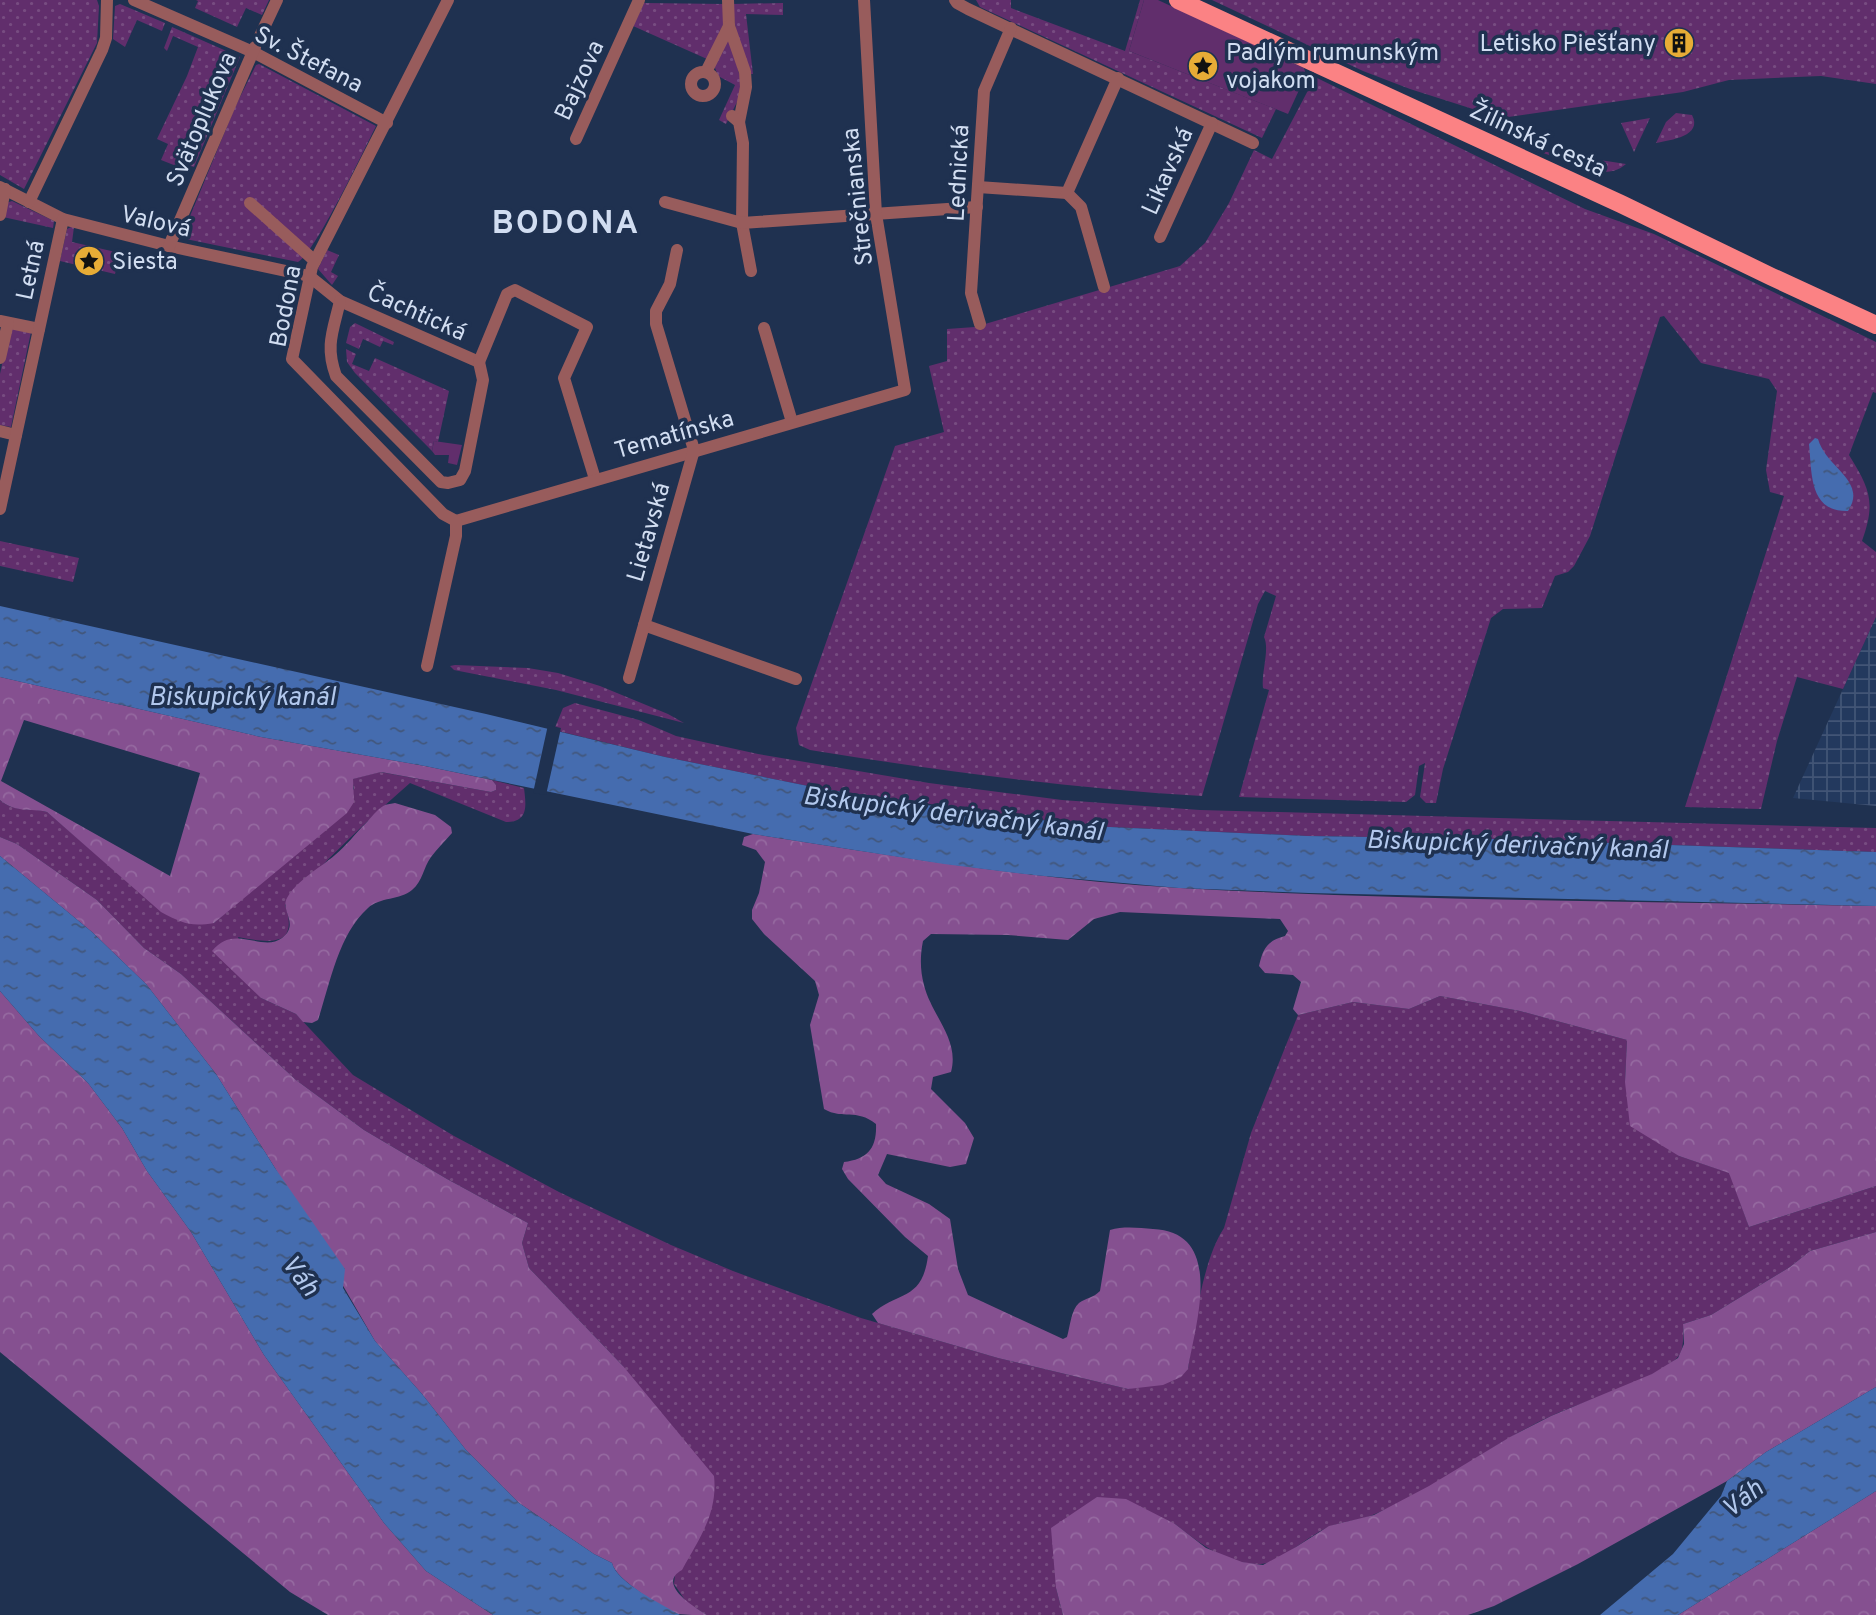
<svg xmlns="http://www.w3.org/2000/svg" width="1876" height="1615" font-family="Overpass,sans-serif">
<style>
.industrial{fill:url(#industrial-grid)}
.grass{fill:url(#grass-dots)}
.forest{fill:url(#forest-crowns);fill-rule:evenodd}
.park{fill:#612e6c}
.water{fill:url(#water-ripples)}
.pier{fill:#1f3150}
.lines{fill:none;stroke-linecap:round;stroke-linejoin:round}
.street{stroke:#985c5c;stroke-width:12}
.primary{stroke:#fb8284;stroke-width:18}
.labels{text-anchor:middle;stroke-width:7;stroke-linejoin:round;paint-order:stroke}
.poi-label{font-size:24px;fill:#d1ddf1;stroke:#1f3150;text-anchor:start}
.street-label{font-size:24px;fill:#d1ddf1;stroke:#1f3150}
.water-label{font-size:26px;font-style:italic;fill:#b2c8ed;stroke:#1f3150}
.district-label{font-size:32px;font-weight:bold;letter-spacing:2px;fill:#d1ddf1;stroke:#1f3150}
</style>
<defs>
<pattern id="industrial-grid" width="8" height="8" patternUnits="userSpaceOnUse" patternTransform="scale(1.75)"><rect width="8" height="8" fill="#23395e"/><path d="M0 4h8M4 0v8" fill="none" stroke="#425576"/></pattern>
<pattern id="grass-dots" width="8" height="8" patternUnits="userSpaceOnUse" patternTransform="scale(1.75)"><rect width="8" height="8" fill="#612e6c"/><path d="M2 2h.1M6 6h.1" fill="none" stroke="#774c81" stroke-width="1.8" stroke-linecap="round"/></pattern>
<pattern id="forest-crowns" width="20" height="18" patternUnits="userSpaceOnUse" patternTransform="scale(1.75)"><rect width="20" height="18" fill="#855090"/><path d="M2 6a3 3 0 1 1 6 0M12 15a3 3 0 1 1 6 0" fill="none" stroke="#9569a0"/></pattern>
<pattern id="water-ripples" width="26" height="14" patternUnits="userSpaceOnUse" patternTransform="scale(1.75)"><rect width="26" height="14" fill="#456caf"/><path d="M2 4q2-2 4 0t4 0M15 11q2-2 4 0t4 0" fill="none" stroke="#42577c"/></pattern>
</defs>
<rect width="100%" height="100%" fill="#1f3150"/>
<polygon class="industrial" points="1876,617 1876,806 1793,798"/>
<g class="grass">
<polygon points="0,0 97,0 99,6 97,43 24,189 0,175"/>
<polygon points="196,0 269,0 262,15 246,8 237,27 195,8 198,1"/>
<polygon points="976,0 1011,0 1011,8 1125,51 1140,0 1144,0 1129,51 1276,109 1262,138 980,7"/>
<polygon points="1212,0 1876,0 1876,84 1821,76 1729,80 1683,92 1501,118 1410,89 1363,71"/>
<polygon points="644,3 724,4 723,25 707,59 633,26"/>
<polygon points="783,3 783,15 746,14 753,74 749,74 736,31 732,4"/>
<polygon points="120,4 165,23 162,31 137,20 125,47 113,39 115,6"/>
<polygon points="172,27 240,57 194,167 187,165 184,169 161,160 168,144 157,139 187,76 198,47 173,36 167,51 164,48"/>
<polygon points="729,32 743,90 726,124 719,120 735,85 718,76 714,65"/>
<path d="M259 64 376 126C364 150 315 253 298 262L181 238 235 107 256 65Z"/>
<path d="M1315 77 1585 209 1654 234 1876 342V393L1873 392 1849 455C1870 489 1876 502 1862 541L1876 552V617L1843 689 1797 677 1777 741 1761 809 1685 807 1784 496 1770 492 1766 470 1777 391 1769 379 1701 363 1664 316 1660 317 1590 536 1574 566 1568 572 1555 576 1542 608 1503 609 1491 618 1443 769 1436 803H1426L1420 797 1425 763 1419 766 1415 795 1406 802 1239 797 1269 690 1263 688C1261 673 1270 649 1264 637L1276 596 1265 591 1258 604 1202 796C1070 788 940 771 810 750L799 745 796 728 895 446 944 432 929 366 947 361V329L975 327 1180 266 1205 243 1229 203 1254 150 1272 159Z"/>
<path d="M1676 113 1692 115C1703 136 1671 140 1656 143L1666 122Z"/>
<polygon points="1650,118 1634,152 1621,123"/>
<path d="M1534 150 1626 164C1618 171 1611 172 1600 172Z"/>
<polygon points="12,201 54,221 53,228 3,217 6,203"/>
<polygon points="71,227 74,227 72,242 120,253 115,274 60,261 67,229"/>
<polygon points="327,250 339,255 331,272 338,276 332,285 318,269"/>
<polygon points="355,323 394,342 393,345 383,341 380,347 363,339 359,349 346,343 350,327"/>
<polygon points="10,327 31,332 11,427 0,425 0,374"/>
<polygon points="346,349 356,354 352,364 369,371 375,358 449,391 438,442 434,441 432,451 355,373 347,362"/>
<polygon points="0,541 79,558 73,582 0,566"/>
<polygon points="455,665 528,668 558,673 600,686 668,714 684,723 556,690 454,670 450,666"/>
<polygon points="575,703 639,720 676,736 758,754 929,783 1062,800 1200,810 1876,828 1876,852 1492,839 1307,836 1088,826 823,789 665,757 554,730 563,708"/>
<path d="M380 772 491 792 496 790V785L492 780 524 788C526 805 529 822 506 822L410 783C366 821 324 862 285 905 300 948 268 943 238 937L261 998 296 1014 353 1075 454 1136 559 1192 671 1245 733 1271 861 1318 998 1358 1128 1389 1188 1369C1194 1329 1202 1261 1224 1228L1251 1133 1298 1015 1353 1002 1409 1009 1440 996 1520 1011 1627 1040 1625 1082 1679 1156 1730 1173 1749 1227 1876 1186V1232L1810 1251 1790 1267 1711 1315 1683 1324C1683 1335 1685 1351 1676 1359 1648 1383 1586 1400 1551 1416 1490 1444 1437 1489 1375 1514 1362 1520 1347 1521 1334 1525 1312 1531 1281 1564 1260 1564 1227 1565 1199 1543 1175 1524L1056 1588 1063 1615H707L687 1603 674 1584 675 1574 623 1366 529 1268 522 1243 528 1223 447 1179 364 1130 296 1080 181 974 144 948 97 900 17 844 0 837V800C14 813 31 807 47 812L119 874 214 923 251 890 354 789 352 779Z"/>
</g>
<g class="forest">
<path d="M0 677 261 737 425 766 492 780 496 785V790L491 792 381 772 353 779 354 802 347 813 214 923C190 927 182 923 161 912L47 812C31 808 14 813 0 800ZM24 720 200 773 170 876 1 781Z"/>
<path d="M395 803 435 815 451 827 452 833C445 841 437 849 431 857 423 868 423 881 412 890 400 900 380 897 368 908 338 935 330 984 318 1020L312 1023 303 1022 296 1014 261 998 212 951C235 923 262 953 282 938 300 924 280 911 287 898 297 880 320 868 335 855 346 846 355 834 365 824 371 818 377 809 385 805 387 804 392 804 395 803Z"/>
<path d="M753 834C895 856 1036 880 1180 888 1411 901 1644 901 1876 906V1186L1749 1227 1729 1173 1679 1156 1630 1126 1625 1082 1627 1040 1520 1011 1440 996 1409 1009 1353 1002 1298 1015 1293 1009 1301 982 1293 975 1265 973 1259 966C1263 948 1267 941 1285 936L1288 931 1280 919 1120 912 1094 919 1068 940 1008 935 931 934 923 941C920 956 920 970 924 985 931 1015 960 1039 951 1072L933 1077 931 1089 965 1123 974 1138 966 1164 950 1167 887 1154 878 1175 886 1184 929 1204 950 1219 958 1269 968 1295 1063 1339 1067 1337C1070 1327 1071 1310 1079 1303 1086 1298 1093 1298 1100 1291L1110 1230C1124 1226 1139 1228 1153 1229 1226 1232 1195 1325 1188 1369L1181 1377 1163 1385 1128 1389 998 1358 878 1323 872 1314C897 1291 922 1302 928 1256L905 1237 848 1179 842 1169 844 1162C868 1159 877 1148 876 1124 856 1108 843 1120 824 1109L810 1025 819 995 815 981 764 934 752 919V910L759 893 765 862 756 850 742 845 744 837Z"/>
<path d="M0 837 17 844 97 900 144 948 181 974 296 1080 364 1130 447 1179 528 1223 522 1243 529 1268 623 1366 714 1476C718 1513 699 1539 682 1570 656 1584 694 1607 707 1615 698 1615 686 1615 678 1614 662 1608 615 1579 612 1563L594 1554 519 1503 466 1450 422 1394 375 1341 275 1168 216 1074 146 984 92 932 0 856Z"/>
<polygon points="0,991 39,1036 88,1083 122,1128 147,1171 191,1232 264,1355 384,1523 426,1571 493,1615 328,1615 290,1592 0,1352"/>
<polygon points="1876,1232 1876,1387 1766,1452 1727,1481 1578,1564 1494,1606 1468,1615 1063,1615 1056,1588 1051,1528 1097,1497 1126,1499 1175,1524 1206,1548 1242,1562 1263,1565 1296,1547 1329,1526 1374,1515 1429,1486 1510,1437 1551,1416 1652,1374 1678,1358 1684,1344 1683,1324 1711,1315 1790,1267 1810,1251"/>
<polygon points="1876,1491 1876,1615 1678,1615"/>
</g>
<g class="park">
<polygon points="1144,0 1158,0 1304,68 1306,75 1288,114 1129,51"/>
<polygon points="434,441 462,445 457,465 448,463 449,455 435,455 432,451"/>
</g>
<g class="water">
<path d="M1815 438 1818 439C1826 468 1868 481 1848 511 1809 512 1812 474 1809 444Z"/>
<polygon points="0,606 486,714 665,757 823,789 911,803 1088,826 1307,836 1492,839 1876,852 1876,906 1309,893 1179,888 1033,875 944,864 753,834 425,766 261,737 0,677"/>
<path d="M0 856 92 932 146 984 216 1074 275 1168 345 1269 343 1288 375 1341 422 1394 466 1450 519 1503 594 1554 612 1563C616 1582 663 1605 680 1615H493L426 1571 384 1523 264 1355 191 1232 147 1171 122 1128 88 1083 39 1036 0 991Z"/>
<polygon points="1876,1387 1876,1491 1678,1615 1600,1615 1673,1554 1721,1496 1727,1481 1766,1452"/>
</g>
<polygon class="pier" points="548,725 561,728 546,795 533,793"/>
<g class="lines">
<g class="street">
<polyline points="134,0 253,52 387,123"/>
<polyline points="728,0 729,26 745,72 746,87 739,122"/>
<polyline points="955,0 957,3 968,9 1253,143"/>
<polyline points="260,36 277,0"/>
<circle cx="703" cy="84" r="12"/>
<polyline points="706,72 729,26"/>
<polyline points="732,116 739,122 743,143 742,223 751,271"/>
<polyline points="576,139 639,0"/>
<polyline points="0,187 63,219 169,246 309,276 340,301 479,362"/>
<polyline points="978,187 1067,193"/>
<polyline points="29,202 102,50 106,38 107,0"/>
<polyline points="665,202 742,223 977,207"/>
<polyline points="250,203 315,261"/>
<polyline points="0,215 5,189"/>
<polyline points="1160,237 1212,123"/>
<polyline points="169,246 255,47"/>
<polyline points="1104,287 1081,207 1067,193 1118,78"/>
<path d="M340 301C333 331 325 346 336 376L441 482 448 483 460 480 465 471 483 380 479 362"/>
<polyline points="0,321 39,329"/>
<polyline points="980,324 971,293 984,91 1011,28"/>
<polyline points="764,328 792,422"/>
<polyline points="0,358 8,323"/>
<polyline points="479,362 507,294 515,290 587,327 564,378 595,479"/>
<polyline points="0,431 16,435"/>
<polyline points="0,509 63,219"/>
<polyline points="456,521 905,390 876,214 864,0"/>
<polyline points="644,625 796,679"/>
<polyline points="427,666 456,536 456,521 443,514 292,359 312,267 448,0"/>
<polyline points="629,678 694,450 656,324 656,311 670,284 677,250"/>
</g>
<polyline class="primary" points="1178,0 1621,204 1772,277 1876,325"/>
</g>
<defs>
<g id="building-disc" transform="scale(1.575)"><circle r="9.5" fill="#e7ac36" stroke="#1f3150"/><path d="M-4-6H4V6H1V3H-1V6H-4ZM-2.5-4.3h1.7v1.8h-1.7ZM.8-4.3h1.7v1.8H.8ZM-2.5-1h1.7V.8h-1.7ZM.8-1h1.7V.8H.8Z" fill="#111"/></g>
<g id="sight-disc" transform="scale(1.575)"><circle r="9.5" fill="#e7ac36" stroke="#1f3150"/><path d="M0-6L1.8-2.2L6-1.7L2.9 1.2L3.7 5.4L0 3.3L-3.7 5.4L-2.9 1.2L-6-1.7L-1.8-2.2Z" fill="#111"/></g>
</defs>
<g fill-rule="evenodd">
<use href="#building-disc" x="1679" y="43"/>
<use href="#sight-disc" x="1203" y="66"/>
<use href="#sight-disc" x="89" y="261"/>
</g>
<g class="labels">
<g class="poi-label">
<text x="1656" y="51" text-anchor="end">Letisko Piešťany</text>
<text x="1226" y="60">Padlým rumunským<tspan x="1226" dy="28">vojakom</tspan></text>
<text x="112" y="269">Siesta</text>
</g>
<g class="street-label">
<text transform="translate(309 59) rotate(27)" y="8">Sv. Štefana</text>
<text transform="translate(579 80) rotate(-65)" y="8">Bajzova</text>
<text transform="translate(201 119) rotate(-67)" y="8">Svätoplukova</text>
<text transform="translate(1538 139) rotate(25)" y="8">Žilinská cesta</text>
<text transform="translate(1167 171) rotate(-66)" y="8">Likavská</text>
<text transform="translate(958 173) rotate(-87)" y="8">Lednická</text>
<text transform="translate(857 197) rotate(-96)" y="8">Strečnianska</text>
<text transform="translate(156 221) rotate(13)" y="8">Valová</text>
<text transform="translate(30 270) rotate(-78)" y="8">Letná</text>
<text transform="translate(285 306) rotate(-79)" y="8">Bodona</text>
<text transform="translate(417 312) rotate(24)" y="8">Čachtická</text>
<text transform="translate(674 434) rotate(-16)" y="8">Tematínska</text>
<text transform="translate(648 532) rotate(-74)" y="8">Lietavská</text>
</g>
<g class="water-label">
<text x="242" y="705">Biskupický kanál</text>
<text transform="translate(953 813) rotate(7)" y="9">Biskupický derivačný kanál</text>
<text transform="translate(1517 844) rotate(2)" y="9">Biskupický derivačný kanál</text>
<text transform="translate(301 1275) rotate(53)" y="9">Váh</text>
<text transform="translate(1742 1498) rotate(-38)" y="9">Váh</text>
</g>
<g class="district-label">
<text x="566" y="233">BODONA</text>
</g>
</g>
</svg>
